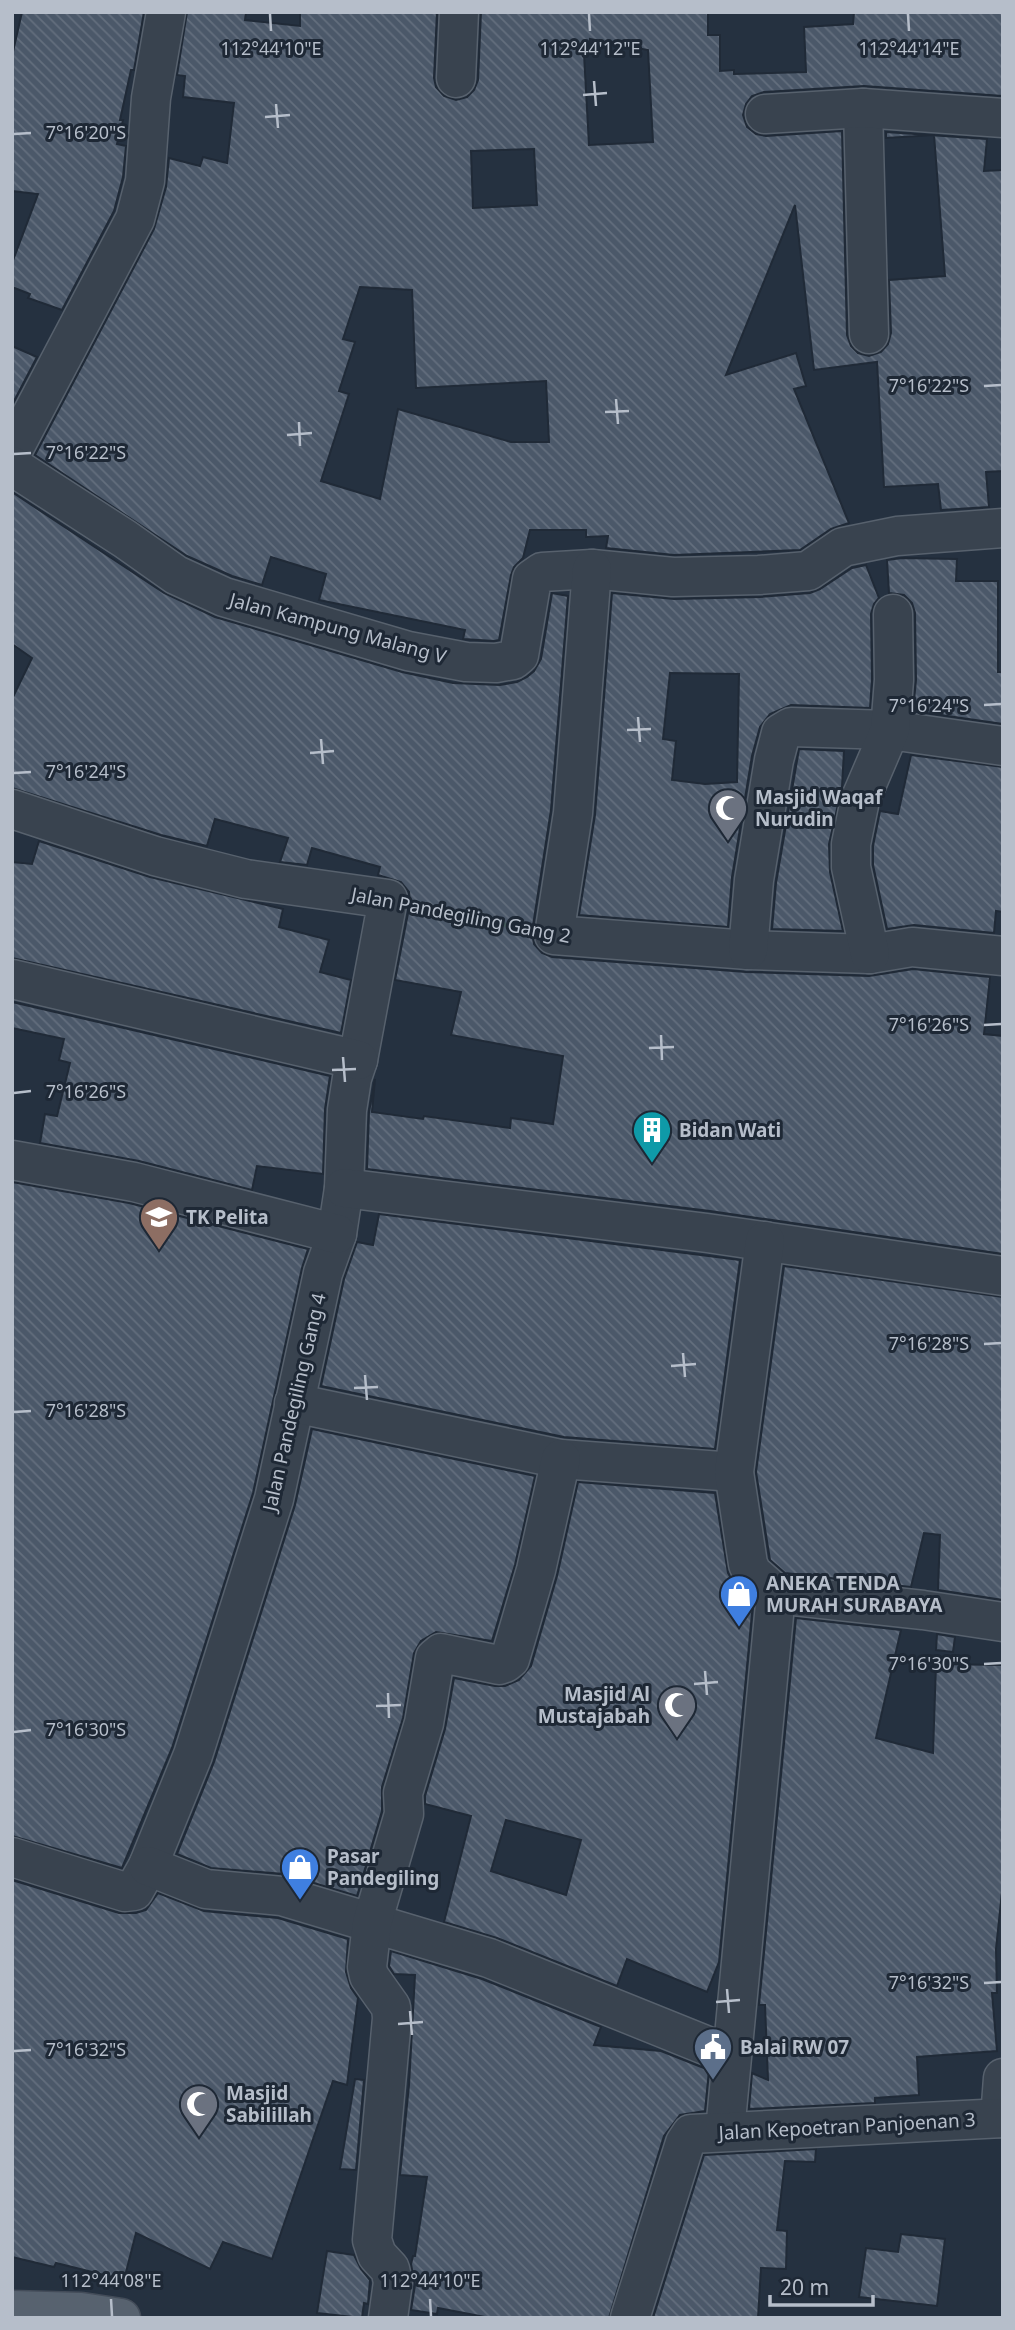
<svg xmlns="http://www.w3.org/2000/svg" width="1015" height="2330" font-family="'Noto Sans',sans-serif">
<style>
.building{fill:url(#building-back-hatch);stroke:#202a37;stroke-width:2;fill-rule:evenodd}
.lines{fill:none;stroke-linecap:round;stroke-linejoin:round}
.minor-casing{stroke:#57616d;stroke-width:41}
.major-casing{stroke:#434c59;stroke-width:41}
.path{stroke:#455b5d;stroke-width:4.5;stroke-dasharray:5 5;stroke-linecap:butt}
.minor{stroke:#39434f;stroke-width:38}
.major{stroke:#57626f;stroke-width:38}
.ticks{fill:none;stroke:#b6beca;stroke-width:2.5}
.labels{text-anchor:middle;stroke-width:6;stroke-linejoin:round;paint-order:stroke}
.street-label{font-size:19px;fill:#b6beca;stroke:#1e2835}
.poi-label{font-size:19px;font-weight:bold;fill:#b6beca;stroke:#1e2835;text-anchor:start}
.ticks-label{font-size:18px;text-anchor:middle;fill:#b6beca;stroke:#1e2835;stroke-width:6;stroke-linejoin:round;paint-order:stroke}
</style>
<defs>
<pattern id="building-back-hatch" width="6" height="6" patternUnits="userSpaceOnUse" patternTransform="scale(1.75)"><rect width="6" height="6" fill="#4b5869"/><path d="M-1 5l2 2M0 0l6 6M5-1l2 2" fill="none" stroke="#636e7d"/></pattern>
</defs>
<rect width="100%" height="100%" fill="#253140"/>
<g class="building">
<polygon points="22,12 144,12 134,70 131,70 120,120 123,120 117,144 126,146 123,177 114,211 62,310 28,298 30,294 12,287 12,263 38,194 12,191 12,56"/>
<path d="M187 12H246L245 20 300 26V12H437L434 78 436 87 444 96 456 100 467 97 474 90 478 80 481 12H708V35H720V71L734 70V74L806 72 804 27 853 24 854 12H1003V96L864 86 764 92 752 96 746 104 743 115 747 127 756 134 766 136 842 131 847 335 851 346 858 353 869 356 881 352 888 344 891 333 889 280 945 276 934 135 886 138V132L987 139 984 171 1003 170V471L986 472 989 507 941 510 938 484 884 487 877 362 814 370 795 205 726 375 796 353 806 386 794 389 849 523 831 529 800 550 674 555 606 548 608 536 586 537V530H530L523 558 514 567 511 575 499 640 494 641 463 639 465 630 319 600 326 574 271 557 262 585 232 576 187 556 35 455 154 229 166 187 169 158 200 166 203 157 227 163 234 103 183 97 185 76 177 75ZM590 39 648 50 653 142 589 145 584 54H589ZM534 149 537 205 473 208 471 151ZM360 287 412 290 416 388 546 381 549 442H511L398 409 380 499 321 481 349 394 339 391 355 342 343 339Z"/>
<polygon points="12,346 37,357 12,405"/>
<polygon points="12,492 164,593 215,617 402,672 453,683 500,685 517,682 527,677 534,671 541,659 552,593 568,596 551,810 532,932 534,944 542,953 552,957 746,972 869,976 913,969 990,977 984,1034 1003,1036 1003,1254 710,1211 367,1169 369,1112 375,1079 372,1112 423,1119 424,1116 510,1128 511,1118 553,1124 563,1056 451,1035 461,992 395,980 410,903 409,892 401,882 378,875 380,867 312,848 307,865 280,862 288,838 215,819 207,846 161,835 12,788 12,699 32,658 12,644"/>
<polygon points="902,558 957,559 956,581 998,581 998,672 1003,672 1003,724 913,711 916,680 915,613 912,603 904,595 889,593 887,560"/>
<path d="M866 565 879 598 874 604 871 614 872 679 870 708 791 705 770 714 760 727 752 756 732 877 728 927 579 915 595 815 612 593 674 599 760 597 810 593 820 589 852 568ZM670 673 739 674 737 782 705 784 672 780 676 741 663 739Z"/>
<polygon points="799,749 844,751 842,787 829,844 830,872 843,931 772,929 776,883"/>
<polygon points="911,755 1003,767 1003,912 996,911 994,933 914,925 887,929 873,865 873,846 880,811 898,814"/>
<polygon points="39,841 150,877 283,909 279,927 329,940 320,972 351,980 341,1033 12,958 12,862 32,864"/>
<polygon points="12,1002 330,1076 325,1109 323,1174 257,1166 252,1190 139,1161 40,1143 45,1114 57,1116 70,1063 59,1060 64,1039 12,1028"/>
<polygon points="12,1182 129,1203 308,1249 302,1268 253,1493 172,1748 122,1868 12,1836"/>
<polygon points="379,1214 740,1260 715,1449 564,1437 321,1386 344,1279 357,1242 373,1245"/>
<polygon points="784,1266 1003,1297 1003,1600 938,1590 940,1535 924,1533 911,1587 785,1573 770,1560 756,1472"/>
<polygon points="312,1429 535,1476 515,1565 492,1641 436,1632 421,1641 414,1653 403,1718 382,1787 382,1811 357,1896 284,1874 211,1868 177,1854 214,1762 295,1505"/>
<path d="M578 1482 715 1493 728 1573 737 1589 753 1603 719 1962 707 1992 627 1959 617 1986 497 1938 444 1922 471 1816 425 1804V1796L445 1729 454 1678 495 1686H505L519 1680 531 1666 557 1576ZM506 1820 581 1840 566 1895 491 1871Z"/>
<polygon points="796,1618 901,1630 876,1738 933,1753 936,1664 1003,1665 1003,1882 996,1949 997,1993 992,1993 997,2051 917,2057 919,2095 875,2098 875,2103 749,2109 752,2073 768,2080 765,2005 759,2005"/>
<polygon points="937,1634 955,1637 953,1652 936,1650"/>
<polygon points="12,1880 119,1913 136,1913 146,1910 158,1893 204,1911 278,1918 348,1939 346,1972 351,1988 358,1998 347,2085 333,2081 272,2259 223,2242 210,2269 136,2233 124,2280 56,2263 54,2267 12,2257"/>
<polygon points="391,1951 482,1979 601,2027 594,2045 661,2051 709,2070 705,2111 680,2115 664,2136 609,2318 490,2318 438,2308 437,2314 411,2310 415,2285 411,2264 413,2256 415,2256 427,2177 400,2175 409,2085 415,1975 394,1974 389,1966"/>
<polygon points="355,2079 364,2080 356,2170 340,2169"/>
<polygon points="816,2149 815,2162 785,2161 777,2230 787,2231 786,2269 761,2268 758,2318 653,2318 704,2155"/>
<polygon points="901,2234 945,2239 937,2306 859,2297 866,2248 898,2252"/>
<polygon points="327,2251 354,2255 361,2269 370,2280 368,2304 364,2303 362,2318 317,2313"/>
</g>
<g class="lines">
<g class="minor-casing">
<g id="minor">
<polyline points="456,78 459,12"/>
<polyline points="863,108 869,334"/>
<polyline points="765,114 863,108 1003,118"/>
<polyline points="12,452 135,219 145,181 151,98 166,12"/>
<polyline points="12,466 125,539 176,575 224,597 408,651 466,662 496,663 513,660 519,655 532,579 542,572 592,569 673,577 759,575 808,571 843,547 897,536 1003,528"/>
<polyline points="592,569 573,813 554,935 748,950 870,954 912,947 1003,956"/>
<polyline points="12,809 155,856 246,879 388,899 358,1060 352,1078 347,1110 344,1188 337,1234 323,1273 274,1499 193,1755 148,1866 134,1891 125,1892 12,1857"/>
<polyline points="748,950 754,880 774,760 781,733 791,727 890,730 1003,746"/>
<polyline points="870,954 851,867 851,844 860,800 890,730 894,680 893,614"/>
<polyline points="12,979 358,1060"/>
<polyline points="12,1160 134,1182 337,1234"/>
<polyline points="344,1188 707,1233 1003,1276"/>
<polyline points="294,1403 561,1459 734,1472"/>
<polyline points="776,1594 923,1610 1003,1622"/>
<polyline points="148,1866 206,1889 282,1896 489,1958 730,2055"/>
<polyline points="1000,2118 1003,2078"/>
<polyline points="725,2131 776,1594 752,1573 748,1564 734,1472 765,1241"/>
<polyline points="388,2318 393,2282 390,2269 377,2255 372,2240 392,2018 391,2007 369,1976 367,1967 372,1923 404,1814 403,1793 424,1723 435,1658 441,1653 499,1665 505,1663 510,1659 536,1570 561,1459"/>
<polyline points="630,2318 685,2143 691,2134 1003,2118"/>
</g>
</g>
<g class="major-casing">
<polyline id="major" points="12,2310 81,2312 121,2318"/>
</g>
<polyline class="path" points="423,907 520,928"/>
<use href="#minor" class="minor"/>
<use href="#major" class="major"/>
</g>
<path class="ticks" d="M270 14 271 31M589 14 590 31M908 14 909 31M594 81 596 106M583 95 607 93M276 104 278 128M265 117 290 115M14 134 31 133M984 386 1001 385M616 399 618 424M605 412 629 411M299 422 300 446M287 435 312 433M14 454 31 453M984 705 1001 704M638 717 640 742M627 730 651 729M321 739 323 764M310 753 334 751M14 773 31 772M984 1025 1001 1024M661 1035 662 1060M649 1048 674 1047M343 1057 345 1082M332 1070 356 1069M14 1093 31 1091M984 1344 1001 1343M683 1353 685 1377M671 1366 696 1364M365 1375 367 1400M354 1388 378 1387M14 1412 31 1411M984 1664 1001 1663M705 1671 707 1695M694 1684 718 1682M388 1693 389 1718M376 1706 401 1705M14 1732 31 1730M984 1983 1001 1982M727 1989 729 2013M716 2002 740 2000M410 2011 412 2035M398 2024 423 2022M14 2051 31 2050M111 2299 112 2316M430 2299 431 2316"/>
<defs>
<g id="mosque-pin" transform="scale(2.0125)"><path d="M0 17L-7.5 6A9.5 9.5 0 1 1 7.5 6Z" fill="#6b7280" stroke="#1e2835"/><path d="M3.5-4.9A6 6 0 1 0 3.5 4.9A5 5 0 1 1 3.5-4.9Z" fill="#fff"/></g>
<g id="building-pin" transform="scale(2.0125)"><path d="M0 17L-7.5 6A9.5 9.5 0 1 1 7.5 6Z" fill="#0f9aa8" stroke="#1e2835"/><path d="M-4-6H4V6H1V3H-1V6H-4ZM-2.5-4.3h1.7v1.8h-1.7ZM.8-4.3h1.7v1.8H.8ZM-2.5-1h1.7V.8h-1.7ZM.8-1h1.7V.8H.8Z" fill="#fff"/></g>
<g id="school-pin" transform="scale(2.0125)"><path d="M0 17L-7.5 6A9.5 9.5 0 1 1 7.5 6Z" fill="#8d6e63" stroke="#1e2835"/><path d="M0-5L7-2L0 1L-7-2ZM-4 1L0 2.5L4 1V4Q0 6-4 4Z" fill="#fff"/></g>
<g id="shop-pin" transform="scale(2.0125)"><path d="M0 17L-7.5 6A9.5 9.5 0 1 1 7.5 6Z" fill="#3f7fe0" stroke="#1e2835"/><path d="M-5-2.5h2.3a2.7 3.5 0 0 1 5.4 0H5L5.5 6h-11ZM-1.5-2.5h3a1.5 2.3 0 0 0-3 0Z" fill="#fff"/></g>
<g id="civic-pin" transform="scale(2.0125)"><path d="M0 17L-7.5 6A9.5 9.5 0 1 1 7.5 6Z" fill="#5c6f8a" stroke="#1e2835"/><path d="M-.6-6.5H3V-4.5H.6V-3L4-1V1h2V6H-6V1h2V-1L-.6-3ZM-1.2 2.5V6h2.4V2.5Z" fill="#fff"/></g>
</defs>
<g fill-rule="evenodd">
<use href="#mosque-pin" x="728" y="808"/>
<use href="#building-pin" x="652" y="1130"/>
<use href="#school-pin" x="159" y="1217"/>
<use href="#shop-pin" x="739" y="1594"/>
<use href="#mosque-pin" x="677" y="1705"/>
<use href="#shop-pin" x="300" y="1867"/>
<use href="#civic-pin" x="713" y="2047"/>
<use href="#mosque-pin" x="199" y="2104"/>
</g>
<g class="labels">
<g class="street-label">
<text transform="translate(338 628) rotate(15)" y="7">Jalan Kampung Malang V</text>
<text transform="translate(461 915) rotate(11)" y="7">Jalan Pandegiling Gang 2</text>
<text transform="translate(294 1402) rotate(-77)" y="7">Jalan Pandegiling Gang 4</text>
<text transform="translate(847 2126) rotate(-3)" y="7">Jalan Kepoetran Panjoenan 3</text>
</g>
<g class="poi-label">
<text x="755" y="804">Masjid Waqaf<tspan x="755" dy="22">Nurudin</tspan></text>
<text x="679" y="1137">Bidan Wati</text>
<text x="186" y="1224">TK Pelita</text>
<text x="766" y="1590">ANEKA TENDA<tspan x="766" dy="22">MURAH SURABAYA</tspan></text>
<text x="650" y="1701" text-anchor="end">Masjid Al<tspan x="650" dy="22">Mustajabah</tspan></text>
<text x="327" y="1863">Pasar<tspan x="327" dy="22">Pandegiling</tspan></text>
<text x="740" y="2054">Balai RW 07</text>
<text x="226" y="2100">Masjid<tspan x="226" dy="22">Sabilillah</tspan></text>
</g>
</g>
<g class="ticks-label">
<text x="271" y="55">112°44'10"E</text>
<text x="590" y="55">112°44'12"E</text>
<text x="909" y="55">112°44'14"E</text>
<text x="86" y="139">7°16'20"S</text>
<text x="929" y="392">7°16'22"S</text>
<text x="86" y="459">7°16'22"S</text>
<text x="929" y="712">7°16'24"S</text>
<text x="86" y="778">7°16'24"S</text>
<text x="929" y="1031">7°16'26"S</text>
<text x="86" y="1098">7°16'26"S</text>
<text x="929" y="1350">7°16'28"S</text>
<text x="86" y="1417">7°16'28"S</text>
<text x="929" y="1670">7°16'30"S</text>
<text x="86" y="1736">7°16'30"S</text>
<text x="929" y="1989">7°16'32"S</text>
<text x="86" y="2056">7°16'32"S</text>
<text x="111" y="2287">112°44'08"E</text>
<text x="430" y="2287">112°44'10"E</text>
</g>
<rect width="1015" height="2330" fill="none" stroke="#b6beca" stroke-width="28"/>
<path d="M770 2295v10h103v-10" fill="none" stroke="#b6beca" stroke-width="3.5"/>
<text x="780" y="2295" font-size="21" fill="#b6beca" stroke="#1e2835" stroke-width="5" paint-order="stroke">20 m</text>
</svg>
